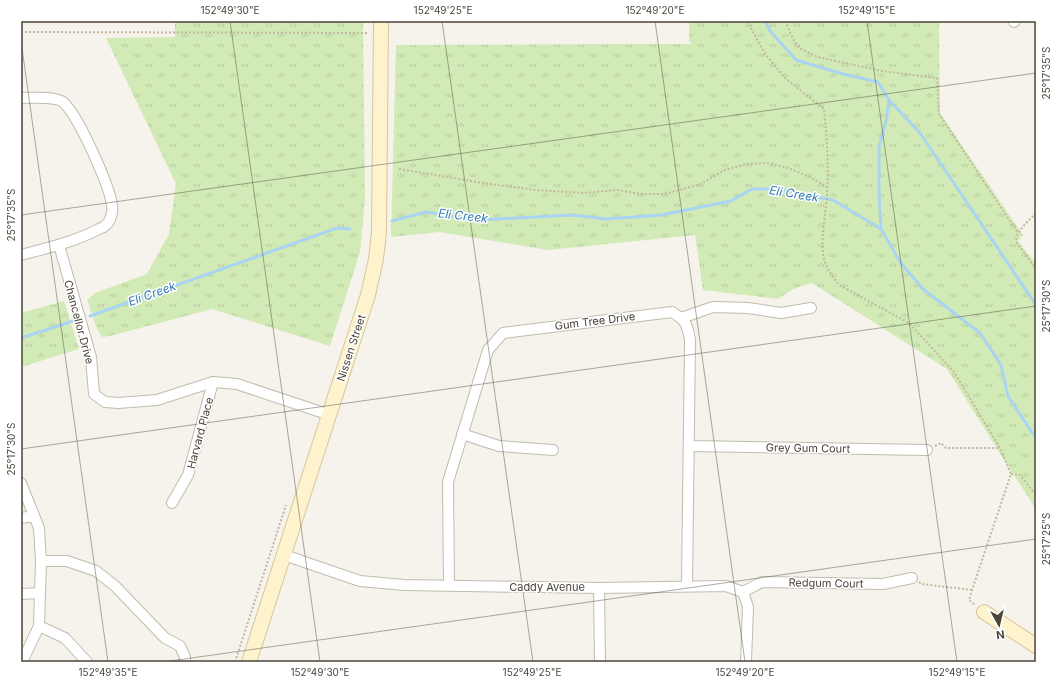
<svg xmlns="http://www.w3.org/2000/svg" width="1057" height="683" font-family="Inter,sans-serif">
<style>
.park{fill:url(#park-tufts)}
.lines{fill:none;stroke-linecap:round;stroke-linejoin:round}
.stream{stroke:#a9d4f2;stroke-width:3}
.street-casing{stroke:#c2bbae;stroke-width:12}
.secondary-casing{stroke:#d6c79b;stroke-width:16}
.path{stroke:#c4b79f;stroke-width:2;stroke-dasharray:2 2;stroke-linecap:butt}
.street{stroke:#fff;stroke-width:10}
.secondary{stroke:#fff3cd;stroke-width:14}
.ticks{fill:none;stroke:#4b4439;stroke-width:1;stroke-opacity:0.45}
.labels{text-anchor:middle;stroke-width:3;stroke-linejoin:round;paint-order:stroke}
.street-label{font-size:11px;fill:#4b4439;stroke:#fff}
.water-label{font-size:12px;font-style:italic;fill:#2e7ab2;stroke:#fff}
.neatline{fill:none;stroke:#4b4439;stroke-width:1.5}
.ticks-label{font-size:10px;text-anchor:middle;fill:#4b4439}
</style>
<defs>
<pattern id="park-tufts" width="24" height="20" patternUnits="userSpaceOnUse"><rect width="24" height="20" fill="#d2eab5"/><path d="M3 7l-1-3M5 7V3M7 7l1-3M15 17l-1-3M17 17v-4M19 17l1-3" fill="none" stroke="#b6ca9c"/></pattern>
</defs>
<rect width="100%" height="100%" fill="#f6f3ec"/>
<g class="park">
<polygon points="175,21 363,21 365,199 360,252 330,346 212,309 110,336 102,337 97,329 87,300 95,293 147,274 169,234 176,184 106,38 175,37"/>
<polygon points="689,21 939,21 940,113 1023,235 1018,241 1036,264 1036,509 1013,474 947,369 812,283 793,289 778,299 703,290 695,235 548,250 440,232 391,237 396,45 693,44 689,41"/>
<polygon points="64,301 79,349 21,367 21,313"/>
</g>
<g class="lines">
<g class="stream">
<polyline points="765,21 770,31 796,60 843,74 878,82 889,100 886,121 879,147 879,193 881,229"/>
<polyline points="889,100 920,133 1036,305"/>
<polyline points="392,221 426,212 477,220 573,215 606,219 661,215 731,201 752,189 777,189 833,200 881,229 900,262 923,289 980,333 1001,365 1008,396 1033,434 1036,437"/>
<polyline points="90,316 337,228 350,229"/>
<polyline points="21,338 73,321"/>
</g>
<g class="street-casing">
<g id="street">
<polyline points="1014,22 1015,21"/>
<path d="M21 98C31 98 55 96 63 102 78 115 109 184 112 205 113 211 111 221 106 225 105 227 101 228 99 229 74 242 47 248 21 255"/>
<polyline points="59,245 91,357 94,394 105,402 118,403 157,400 213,382 237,384 330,415"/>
<polyline points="681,318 713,307 748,308 781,313 811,308"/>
<polyline points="462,434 499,446 553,450"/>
<polyline points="689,446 927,450"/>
<polyline points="21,483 39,528 41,561 39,626 22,662"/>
<polyline points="172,503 188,475 213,382"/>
<polyline points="21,518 34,516"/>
<polyline points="284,555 360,581 404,585 599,588 726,586 743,592 748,607 746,662"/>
<polyline points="41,561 67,561 96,571 115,586 165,638 180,646 185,657 185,662"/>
<path d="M449 586 448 482 488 350 503 333 672 312C686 321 687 323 690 340L687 586"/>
<polyline points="599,588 600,662"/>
<polyline points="743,592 762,582 883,584 912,578"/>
<polyline points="21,594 40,593"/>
<polyline points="39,626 65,638 87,662"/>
</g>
</g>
<g class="secondary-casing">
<g id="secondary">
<polyline points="984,612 1036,646"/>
<polyline points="249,662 368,295 376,259 379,232 381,21"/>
</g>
</g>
<g class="path">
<path d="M747 21 765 54 785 78 824 109C827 137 829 165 827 194 826 213 821 234 823 253 824 265 831 275 839 285L909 323 954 372 1000 448 1011 474 972 590 969 600 975 605"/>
<polyline points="785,21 794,41 799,48 818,57 882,71 937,78 939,114 1018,233"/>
<polyline points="21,32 368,33"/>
<polyline points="399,169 483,183 536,190 584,193 617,190 641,194 664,194 701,184 725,170 746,164 768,163 788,168 810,177 827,187"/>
<path d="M1036 213C1030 220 1013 233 1017 243L1036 269"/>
<polyline points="935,446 941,443 946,448 1000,448"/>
<polyline points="1011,474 1020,475 1036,495"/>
<polyline points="919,582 922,584 972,590"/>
<polyline points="235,662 286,505"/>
</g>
<use href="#street" class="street"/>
<use href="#secondary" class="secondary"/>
</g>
<path class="ticks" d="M230 21 320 662M442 21 533 662M655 21 745 662M867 21 957 662M21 41 108 662M21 215 1036 73M21 449 1036 306M163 662 1036 539"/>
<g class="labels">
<g class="street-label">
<text transform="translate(595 321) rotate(-7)" y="4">Gum Tree Drive</text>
<text transform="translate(79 322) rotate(75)" y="4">Chancellor Drive</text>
<text transform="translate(351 348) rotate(-72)" y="4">Nissen Street</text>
<text transform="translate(200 433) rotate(-75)" y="4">Harvard Place</text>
<text transform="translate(808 448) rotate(1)" y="4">Grey Gum Court</text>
<text transform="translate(826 583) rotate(1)" y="4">Redgum Court</text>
<text x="547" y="591">Caddy Avenue</text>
</g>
<g class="water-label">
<text transform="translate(794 194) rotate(9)" y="4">Eli Creek</text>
<text transform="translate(463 216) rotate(6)" y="4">Eli Creek</text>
<text transform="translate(152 294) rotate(-20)" y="4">Eli Creek</text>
</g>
</g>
<rect width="1057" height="683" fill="none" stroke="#ffffff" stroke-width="44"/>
<g transform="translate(999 625) rotate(172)" stroke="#ffffff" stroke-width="3" paint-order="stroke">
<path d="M0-3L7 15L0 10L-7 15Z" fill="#4b4439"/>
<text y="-6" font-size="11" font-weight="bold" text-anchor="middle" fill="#4b4439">N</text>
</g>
<rect x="22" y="22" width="1013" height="639" class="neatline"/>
<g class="ticks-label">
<text x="230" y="14">152°49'30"E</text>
<text x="443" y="14">152°49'25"E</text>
<text x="655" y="14">152°49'20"E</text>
<text x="867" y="14">152°49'15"E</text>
<text transform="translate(1046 73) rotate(-90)" y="4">25°17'35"S</text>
<text transform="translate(11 215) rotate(-90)" y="4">25°17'35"S</text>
<text transform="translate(1046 306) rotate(-90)" y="4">25°17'30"S</text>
<text transform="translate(11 449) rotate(-90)" y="4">25°17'30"S</text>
<text transform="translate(1046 539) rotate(-90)" y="4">25°17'25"S</text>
<text x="108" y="676">152°49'35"E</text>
<text x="320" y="676">152°49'30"E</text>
<text x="532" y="676">152°49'25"E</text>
<text x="745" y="676">152°49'20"E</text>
<text x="957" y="676">152°49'15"E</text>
</g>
</svg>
